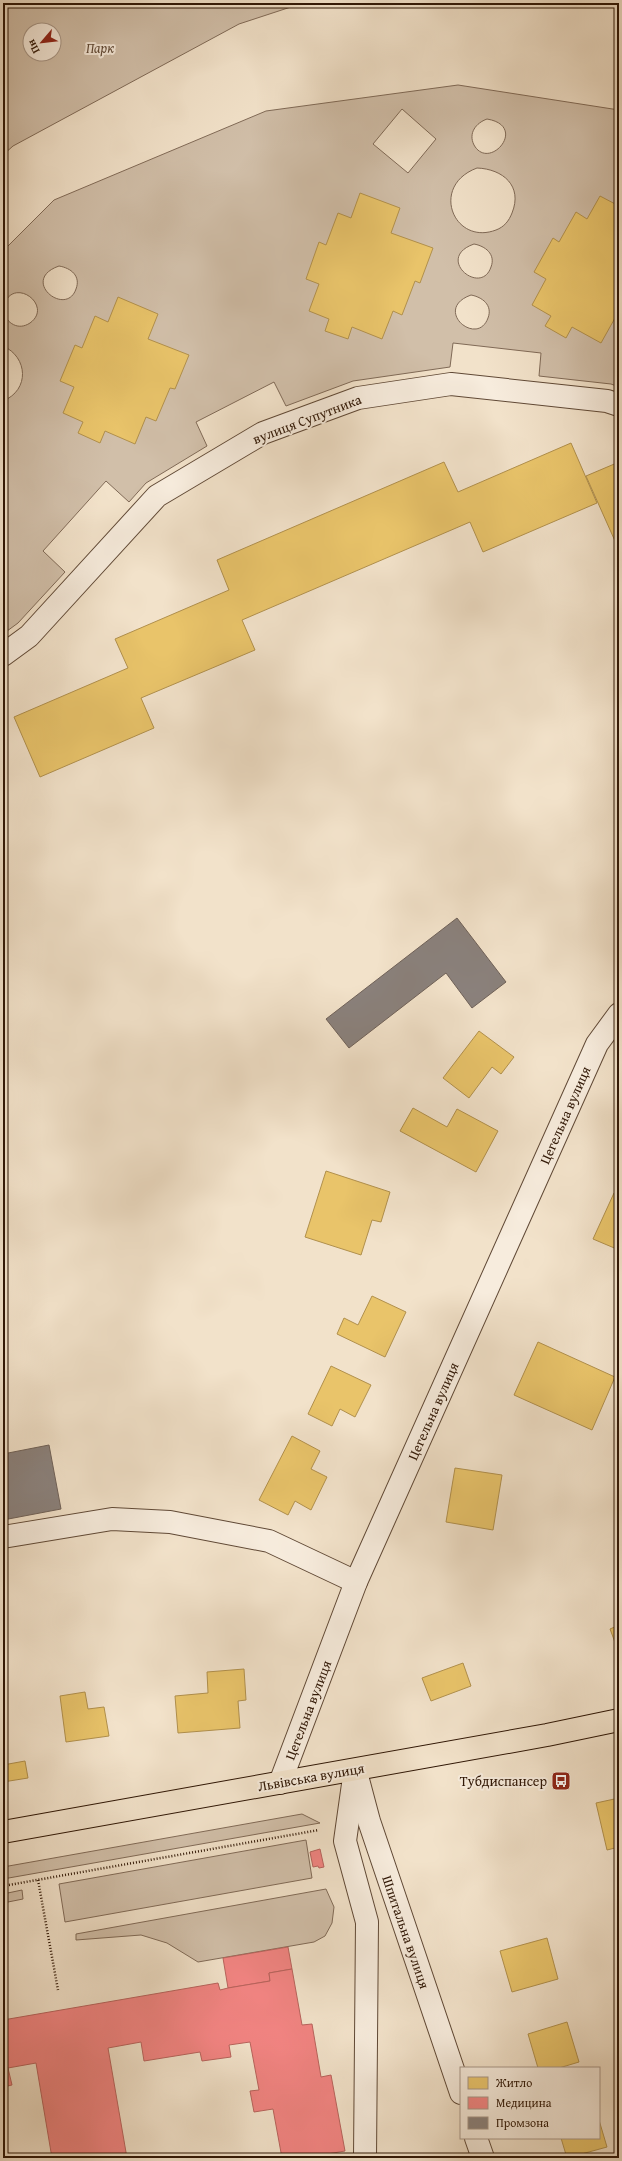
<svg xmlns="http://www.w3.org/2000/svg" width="622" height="2161" font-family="'Gentium Book Plus',serif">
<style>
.green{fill:#d1bfa9;stroke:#806a57;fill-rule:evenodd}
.homes{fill:#e9c46a;stroke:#b1904c}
.health{fill:#f28482;stroke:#b8635c}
.industry{fill:#8a817c;stroke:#6f6158}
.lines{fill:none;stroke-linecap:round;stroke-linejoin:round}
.minor-casing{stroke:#604936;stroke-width:24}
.major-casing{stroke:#2f1605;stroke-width:24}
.path{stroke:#2f1605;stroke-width:2.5;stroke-dasharray:1 2;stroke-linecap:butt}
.minor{stroke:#f7ecdd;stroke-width:22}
.major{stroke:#f2e2ca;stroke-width:22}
.labels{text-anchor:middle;stroke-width:4;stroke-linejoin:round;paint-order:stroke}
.park-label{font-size:14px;font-style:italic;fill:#604936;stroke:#f7ecdd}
.street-label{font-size:14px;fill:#2f1605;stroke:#f7ecdd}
.poi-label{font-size:14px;fill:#2f1605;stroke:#f7ecdd;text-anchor:end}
</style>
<rect width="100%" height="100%" fill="#f2e2ca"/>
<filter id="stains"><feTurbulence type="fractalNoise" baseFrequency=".005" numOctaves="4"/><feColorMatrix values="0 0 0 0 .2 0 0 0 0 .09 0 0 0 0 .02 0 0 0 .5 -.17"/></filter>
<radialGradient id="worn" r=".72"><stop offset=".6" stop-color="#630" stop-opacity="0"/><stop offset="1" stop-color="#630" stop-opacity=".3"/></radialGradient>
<g class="green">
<path d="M3 3H303L239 24 13 146 3 155ZM30 30H54V54H30Z"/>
<path d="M458 85 619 110V387L611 384 539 376 541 353 453 343 450 367 353 381 286 406 274 382 196 422 207 446 146 483 129 502 106 481 43 551 65 572 18 623 3 634V401C30 390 28 357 3 346V312C7 323 18 331 30 323 55 305 10 273 3 309V251L54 200 266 111ZM402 109 436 139 408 173 373 144ZM487 119C529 126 489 172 474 145 468 133 476 123 487 119ZM477 168C503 169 523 186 512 213 509 221 504 227 496 230 454 246 429 186 477 168ZM474 244C485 246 496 254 491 267 481 297 434 258 474 244ZM59 266C71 268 81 276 76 289 66 318 19 280 59 266ZM471 295C482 297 493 305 488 318 477 348 432 309 471 295Z"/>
<polygon points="302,1814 320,1823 3,1879 3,1867"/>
<polygon points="306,1840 312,1878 65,1922 59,1884"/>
<polygon points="326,1889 334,1907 332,1923 325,1936 314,1942 198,1962 167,1943 141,1935 76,1940 76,1934"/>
<polygon points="22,1890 23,1899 3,1903 3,1894"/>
</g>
<g class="homes">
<polygon points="360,193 400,208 391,233 433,248 420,283 415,281 402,315 393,311 382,339 352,327 348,339 325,331 329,319 309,311 319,284 306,279 319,242 326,245 338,213 351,218"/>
<polygon points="600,196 619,206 619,320 615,318 601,343 572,327 566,338 545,326 551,316 532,305 546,279 534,272 553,238 559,242 576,212 587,219"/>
<polygon points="118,297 158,314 148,339 189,355 175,389 170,388 156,421 146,417 135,444 105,431 100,443 78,433 83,422 63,413 74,387 60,381 75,345 82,348 95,316 108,322"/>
<polygon points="571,443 597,503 483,552 470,522 242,620 255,650 141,698 154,728 40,777 14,717 128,668 115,639 229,590 217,560 444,462 458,492"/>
<polygon points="619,462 619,550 586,476"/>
<polygon points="479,1031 514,1057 501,1074 492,1067 469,1098 443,1078"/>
<polygon points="413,1108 447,1127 457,1109 498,1131 476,1172 400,1131"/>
<polygon points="326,1171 390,1192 381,1222 372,1220 361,1255 305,1237"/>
<polygon points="614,1193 619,1195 619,1250 593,1239"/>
<polygon points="372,1296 406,1312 385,1357 337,1334 344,1318 358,1325"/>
<polygon points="538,1342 615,1377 592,1430 514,1395"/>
<polygon points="331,1366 371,1385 355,1417 340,1409 332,1426 308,1414"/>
<polygon points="292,1436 320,1451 311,1469 327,1477 311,1510 295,1501 288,1515 259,1500"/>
<polygon points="455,1468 502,1475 493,1530 446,1522"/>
<polygon points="619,1625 619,1653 610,1629"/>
<polygon points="463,1663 471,1686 431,1701 422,1678"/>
<polygon points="244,1669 246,1700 238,1701 240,1728 178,1733 175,1696 208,1693 207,1672"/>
<polygon points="85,1692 88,1709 104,1707 109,1736 66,1742 60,1696"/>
<polygon points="25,1761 28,1778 3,1782 3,1765"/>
<polygon points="619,1798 619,1847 607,1850 596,1803"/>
<polygon points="547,1938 558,1979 512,1992 500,1951"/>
<polygon points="567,2022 579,2062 559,2068 538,2068 528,2034"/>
<polygon points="599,2120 607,2147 567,2158 561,2138 599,2138"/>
</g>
<g class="health">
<polygon points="320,1849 324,1867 319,1868 318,1866 313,1867 310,1852"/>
<polygon points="288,1947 292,1969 269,1973 270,1981 228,1988 223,1958"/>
<polygon points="292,1969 302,2025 312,2024 321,2077 331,2075 345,2151 304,2158 282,2158 273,2109 254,2112 250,2091 259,2090 250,2042 229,2045 231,2057 202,2061 200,2052 144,2061 141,2042 108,2048 127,2158 52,2158 36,2063 8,2068 12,2085 3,2087 3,2020 218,1983 220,1990 228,1988 270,1981 269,1973"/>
</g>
<g class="industry">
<polygon points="457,918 506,982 472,1008 446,973 349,1048 326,1019"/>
<polygon points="49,1445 61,1509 3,1520 3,1454"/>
</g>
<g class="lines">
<g class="minor-casing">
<g id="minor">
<polyline points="3,655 29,636 157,496 263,433 358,398 451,384 607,401 619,405"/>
<polyline points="3,1537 112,1519 170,1522 269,1541 356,1582"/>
<polyline points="355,1770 345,1841 367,1922 365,2158"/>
<polyline points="357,1776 369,1821 461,2093"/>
<polyline points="280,1783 356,1582 597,1044 619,1014"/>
<polyline points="476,2138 483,2158"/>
</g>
</g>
<g class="major-casing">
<polyline id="major" points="3,1832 547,1735 619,1720"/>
</g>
<g class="path">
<polyline points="38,1880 58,1990"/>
<polyline points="3,1886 319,1830"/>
</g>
<use href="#minor" class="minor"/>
<use href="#major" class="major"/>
</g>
<defs>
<g id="bus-square" transform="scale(1)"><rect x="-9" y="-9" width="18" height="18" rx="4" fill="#8f2418" stroke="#f7ecdd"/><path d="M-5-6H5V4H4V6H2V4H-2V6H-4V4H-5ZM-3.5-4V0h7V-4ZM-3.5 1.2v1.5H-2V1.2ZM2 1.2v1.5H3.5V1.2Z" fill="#fff"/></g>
</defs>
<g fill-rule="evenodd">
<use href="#bus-square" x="561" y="1781"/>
</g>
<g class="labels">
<g class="park-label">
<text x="100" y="53">Парк</text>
</g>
<g class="street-label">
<text transform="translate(307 419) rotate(-21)" y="5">вулиця Супутника</text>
<text transform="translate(565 1115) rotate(-66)" y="5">Цегельна вулиця</text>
<text transform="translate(433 1411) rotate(-66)" y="5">Цегельна вулиця</text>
<text transform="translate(308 1710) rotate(-69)" y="5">Цегельна вулиця</text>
<text transform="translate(311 1777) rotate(-10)" y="5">Львівська вулиця</text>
<text transform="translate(406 1932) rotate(71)" y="5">Шпитальна вулиця</text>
</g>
<g class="poi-label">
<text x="547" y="1786">Тубдиспансер</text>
</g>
</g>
<rect width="622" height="2161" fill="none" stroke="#f2e2ca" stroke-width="16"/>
<rect x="4" y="4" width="614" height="2153" fill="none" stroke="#2f1605" stroke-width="2"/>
<rect x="8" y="8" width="606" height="2145" fill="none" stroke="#2f1605"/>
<rect x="460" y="2067" width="140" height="72" fill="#f7ecdd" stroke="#a79687"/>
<rect x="468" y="2077" width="20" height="12" fill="#e9c46a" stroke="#a79687"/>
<text x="496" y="2087" font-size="12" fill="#2f1605">Житло</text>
<rect x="468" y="2097" width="20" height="12" fill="#f28482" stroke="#a79687"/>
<text x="496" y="2107" font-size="12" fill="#2f1605">Медицина</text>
<rect x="468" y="2117" width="20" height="12" fill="#8a817c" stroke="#a79687"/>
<text x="496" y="2127" font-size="12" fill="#2f1605">Промзона</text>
<g transform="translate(42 42) rotate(242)"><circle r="19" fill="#f7ecdd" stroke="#a79687"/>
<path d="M0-3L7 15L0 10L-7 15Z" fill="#8f2418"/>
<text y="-6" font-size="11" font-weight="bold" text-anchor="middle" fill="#2f1605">Пн</text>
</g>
<rect width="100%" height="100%" filter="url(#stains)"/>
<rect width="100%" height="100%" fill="url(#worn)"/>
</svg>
